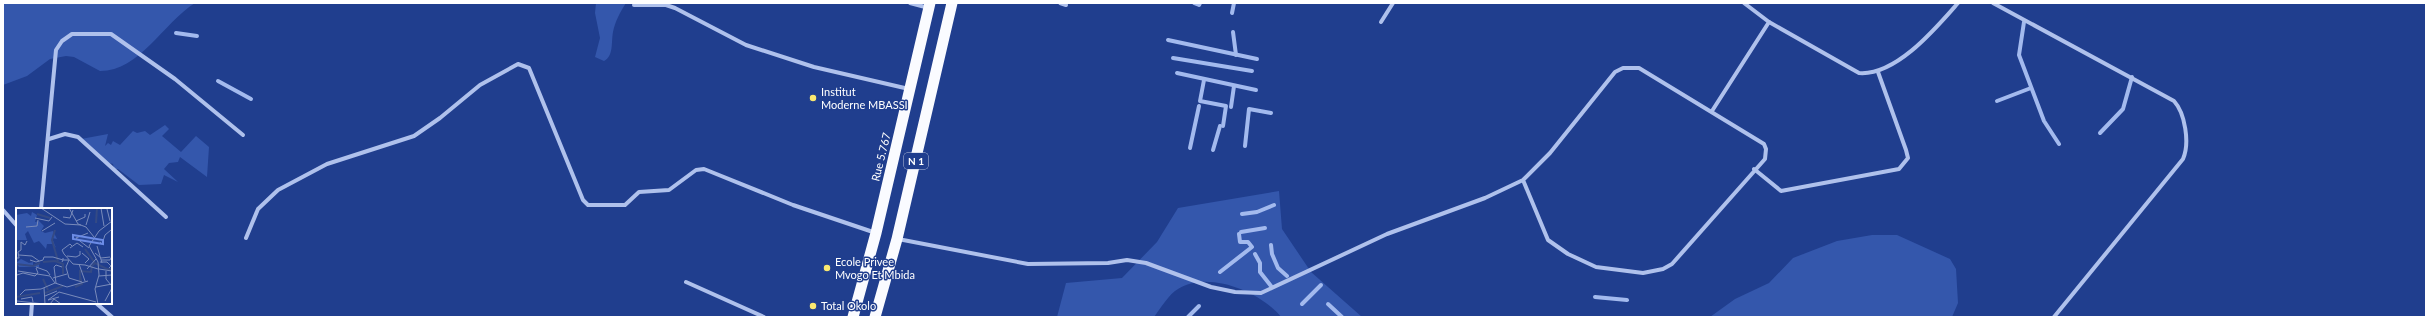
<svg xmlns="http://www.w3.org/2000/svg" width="2429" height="320" font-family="Lato,sans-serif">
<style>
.green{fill:#3457ac}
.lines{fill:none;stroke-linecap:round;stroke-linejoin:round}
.stream{stroke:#a3baee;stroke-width:4}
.minor{stroke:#afc1ec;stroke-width:4}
.trunk{stroke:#fafbff;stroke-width:11}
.poi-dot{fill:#fae870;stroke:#203e8e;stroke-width:1.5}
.labels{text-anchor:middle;stroke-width:3;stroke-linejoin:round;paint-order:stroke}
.shield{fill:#203e8e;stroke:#bcc5dd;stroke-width:1}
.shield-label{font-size:10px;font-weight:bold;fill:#fff}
.poi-label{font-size:11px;fill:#fff;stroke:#203e8e;text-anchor:start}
.street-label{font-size:11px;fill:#fff;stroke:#203e8e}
.inset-river{fill:none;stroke:#344a85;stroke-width:2}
.inset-road{fill:none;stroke:#798bbb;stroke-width:1}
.view{fill:#6c8ce6;fill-opacity:0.15;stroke:#6c8ce6;stroke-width:2}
.inset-edge{fill:none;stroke:#fff;stroke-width:2}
</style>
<rect width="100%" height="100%" fill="#203e8e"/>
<g class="green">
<path d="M3 3H195C163 23 140 71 100 71L74 57 66 56 50 59 27 76 3 85Z"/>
<path d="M596 3H626C620 12 615 22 613 32 611 42 614 56 604 61L595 57 600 38 595 13Z"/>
<polygon points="165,125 169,129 162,136 181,152 196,136 209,147 207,177 180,157 178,162 169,163 164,169 178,182 164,175 161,184 139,185 118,169 114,169 113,164 106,162 81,139 108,134 105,146 108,143 111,145 113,141 120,145 133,131 137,133 145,131 150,135"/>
<path d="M1279 191 1282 229 1311 272 1362 317H1281C1261 292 1208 270 1178 289 1169 294 1160 309 1154 317H1057L1066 283 1122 278 1157 242 1178 208Z"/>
<polygon points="1872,235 1897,235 1950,259 1956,269 1958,303 1952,317 1710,317 1735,299 1769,283 1793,258 1837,241"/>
</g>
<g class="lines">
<g class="stream">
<polyline points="1194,3 1199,5 1200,3"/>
<polyline points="1232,13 1234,3"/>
<polyline points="2024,22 2019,55 2044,121 2059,144"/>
<polyline points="1233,32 1236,55"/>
<polyline points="176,33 197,36"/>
<polyline points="1168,40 1257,59"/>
<polyline points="1173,58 1252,71"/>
<polyline points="1177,73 1256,90"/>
<polyline points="1204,80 1200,101 1226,106 1223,126"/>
<polyline points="218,81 251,99"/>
<polyline points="1997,101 2031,88"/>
<polyline points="1231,107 1234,86"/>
<polyline points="2100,133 2123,109 2132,77"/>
<polyline points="1245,146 1249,109 1271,113"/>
<polyline points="1190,148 1199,106"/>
<polyline points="1213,150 1220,126"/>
<polyline points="1242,214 1257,212 1274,205"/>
<polyline points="1241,232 1265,228"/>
<polyline points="1271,245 1272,254 1278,268 1287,276"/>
<polyline points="1255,254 1260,263 1260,272 1271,286"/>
<polyline points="1220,272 1252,247 1248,242 1240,242 1239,234"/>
<polyline points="1595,297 1627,300"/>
<polyline points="1302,304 1321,285"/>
<polyline points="1328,304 1342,317"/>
<polyline points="1188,317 1199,306"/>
</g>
<g class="minor">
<polyline points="910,3 929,8"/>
<polyline points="1060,3 1066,5"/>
<path d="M1744 3 1769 22 1859 73C1896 76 1936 28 1958 3"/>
<path d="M1993 3 2174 101C2185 113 2190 143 2183 159L2054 317"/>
<polyline points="634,5 666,5 675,8 746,45 814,67 909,89"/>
<polyline points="1381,22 1393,3"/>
<polyline points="1712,111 1769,22"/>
<polyline points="49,139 65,134 78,137 166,217"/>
<polyline points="1754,169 1781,191 1899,169 1908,158 1906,150 1878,72"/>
<polyline points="41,209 56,50 62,41 72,34 111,34 175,79 243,135"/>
<polyline points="3,210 17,226"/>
<polyline points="246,238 258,209 278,190 327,164 414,136 440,118 480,85 518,64 529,68 583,200 588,205 625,205 639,192 669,190 696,170 704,169 793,205 876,233"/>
<polyline points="898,239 1028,264 1108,263 1127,260 1146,263 1211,287 1235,292 1261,293 1387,234 1485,198 1523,180 1550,153 1615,72 1623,68 1639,68 1764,144 1766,149 1765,159 1672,264 1663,269 1643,273 1596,267 1568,254 1548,240 1523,180"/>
<polyline points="686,282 764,317"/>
<polyline points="96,303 112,317"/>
<polyline points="31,317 32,303"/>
</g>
<g class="trunk">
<polyline points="853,317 876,233 930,3"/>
<polyline points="875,317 897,239 952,3"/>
</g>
</g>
<g class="poi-dot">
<circle cx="813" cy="98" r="4"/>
<circle cx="827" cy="268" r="4"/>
<circle cx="813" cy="306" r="4"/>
</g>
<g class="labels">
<rect class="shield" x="904" y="153" width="24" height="16" rx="3"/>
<g class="shield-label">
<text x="916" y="165">N 1</text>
</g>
<g class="poi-label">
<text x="821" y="96">Institut<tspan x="821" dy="13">Moderne MBASSI</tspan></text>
<text x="835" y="266">Ecole Privee<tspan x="835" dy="13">Mvogo Et Mbida</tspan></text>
<text x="821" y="310">Total Okolo</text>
</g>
<g class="street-label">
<text transform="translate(881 157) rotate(-76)" y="4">Rue 5.767</text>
</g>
</g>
<g transform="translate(16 208)">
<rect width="96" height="96" fill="#203e8e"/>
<path d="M16 4 21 7 19 14 23 13 28 18 25 23 29 25 37 23 41 31 36 30 40 40 37 36H31L30 41 23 33 18 35 12 23 9 26 11 32H0V7L11 5 15 8ZM5 51 13 55 17 54V57L23 56V59H3L0 55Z" fill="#3457ac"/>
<path class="inset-river" d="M21 6 34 10M80 15 81 0M39 22 36 32 42 53M69 41 79 55M27 54 39 53 47 56V66M0 56 17 58 24 55M27 71 32 82M64 73V63L75 64 76 58 79 55 91 61H96M59 79 66 76 64 68M29 85 47 78M0 89 24 85"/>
<path class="inset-road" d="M25 0 49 16 65 17M53 0 62 16 70 19 78 29M85 0 88 18M91 1 94 13M47 9 54 10 57 2M19 10 33 13 36 9M60 13 69 9V6M70 17 74 4M10 19 21 18 22 12M26 23 39 15M72 25 60 30 73 40M84 34 86 36 89 27 95 22M56 38 54 36 46 42 48 46 57 56 69 57M81 38 86 55M54 40 61 35 67 39M66 45 73 51 69 55M79 45 85 50 94 49M3 47 16 48 23 53M51 48 60 49 64 47V43M0 50H3L2 44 5 42V34L9 37 11 33M47 50V52H53L50 59 53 70 66 74M14 52 20 54 27 52 28 49H37L47 52 46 54M85 52H94L96 48M84 54H91L95 58 93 60M63 56 69 73M69 57 82 61M20 59 31 63 34 67M71 61 80 51M83 61 96 63M2 63 34 68 39 75M90 63V71L95 77M0 64 1 67 7 65 19 68 22 65 20 60M83 68 96 67M37 70 51 66M40 75 38 59 40 57 46 59M80 79 96 76M28 80 29 96M4 87 9 82 25 81 39 75 51 79 72 73M29 88 41 83M43 89 32 92 43 84 80 94M5 91 16 89 17 94M1 93 28 96M89 93 96 80M34 96 38 91 45 96M82 96 79 81 83 67 82 54 73 38 83 23 96 13"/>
<path class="view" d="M57 27 87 32V36L57 31Z"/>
<rect width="96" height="96" class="inset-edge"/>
</g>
<rect width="2429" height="320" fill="none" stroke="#ffffff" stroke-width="8"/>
</svg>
